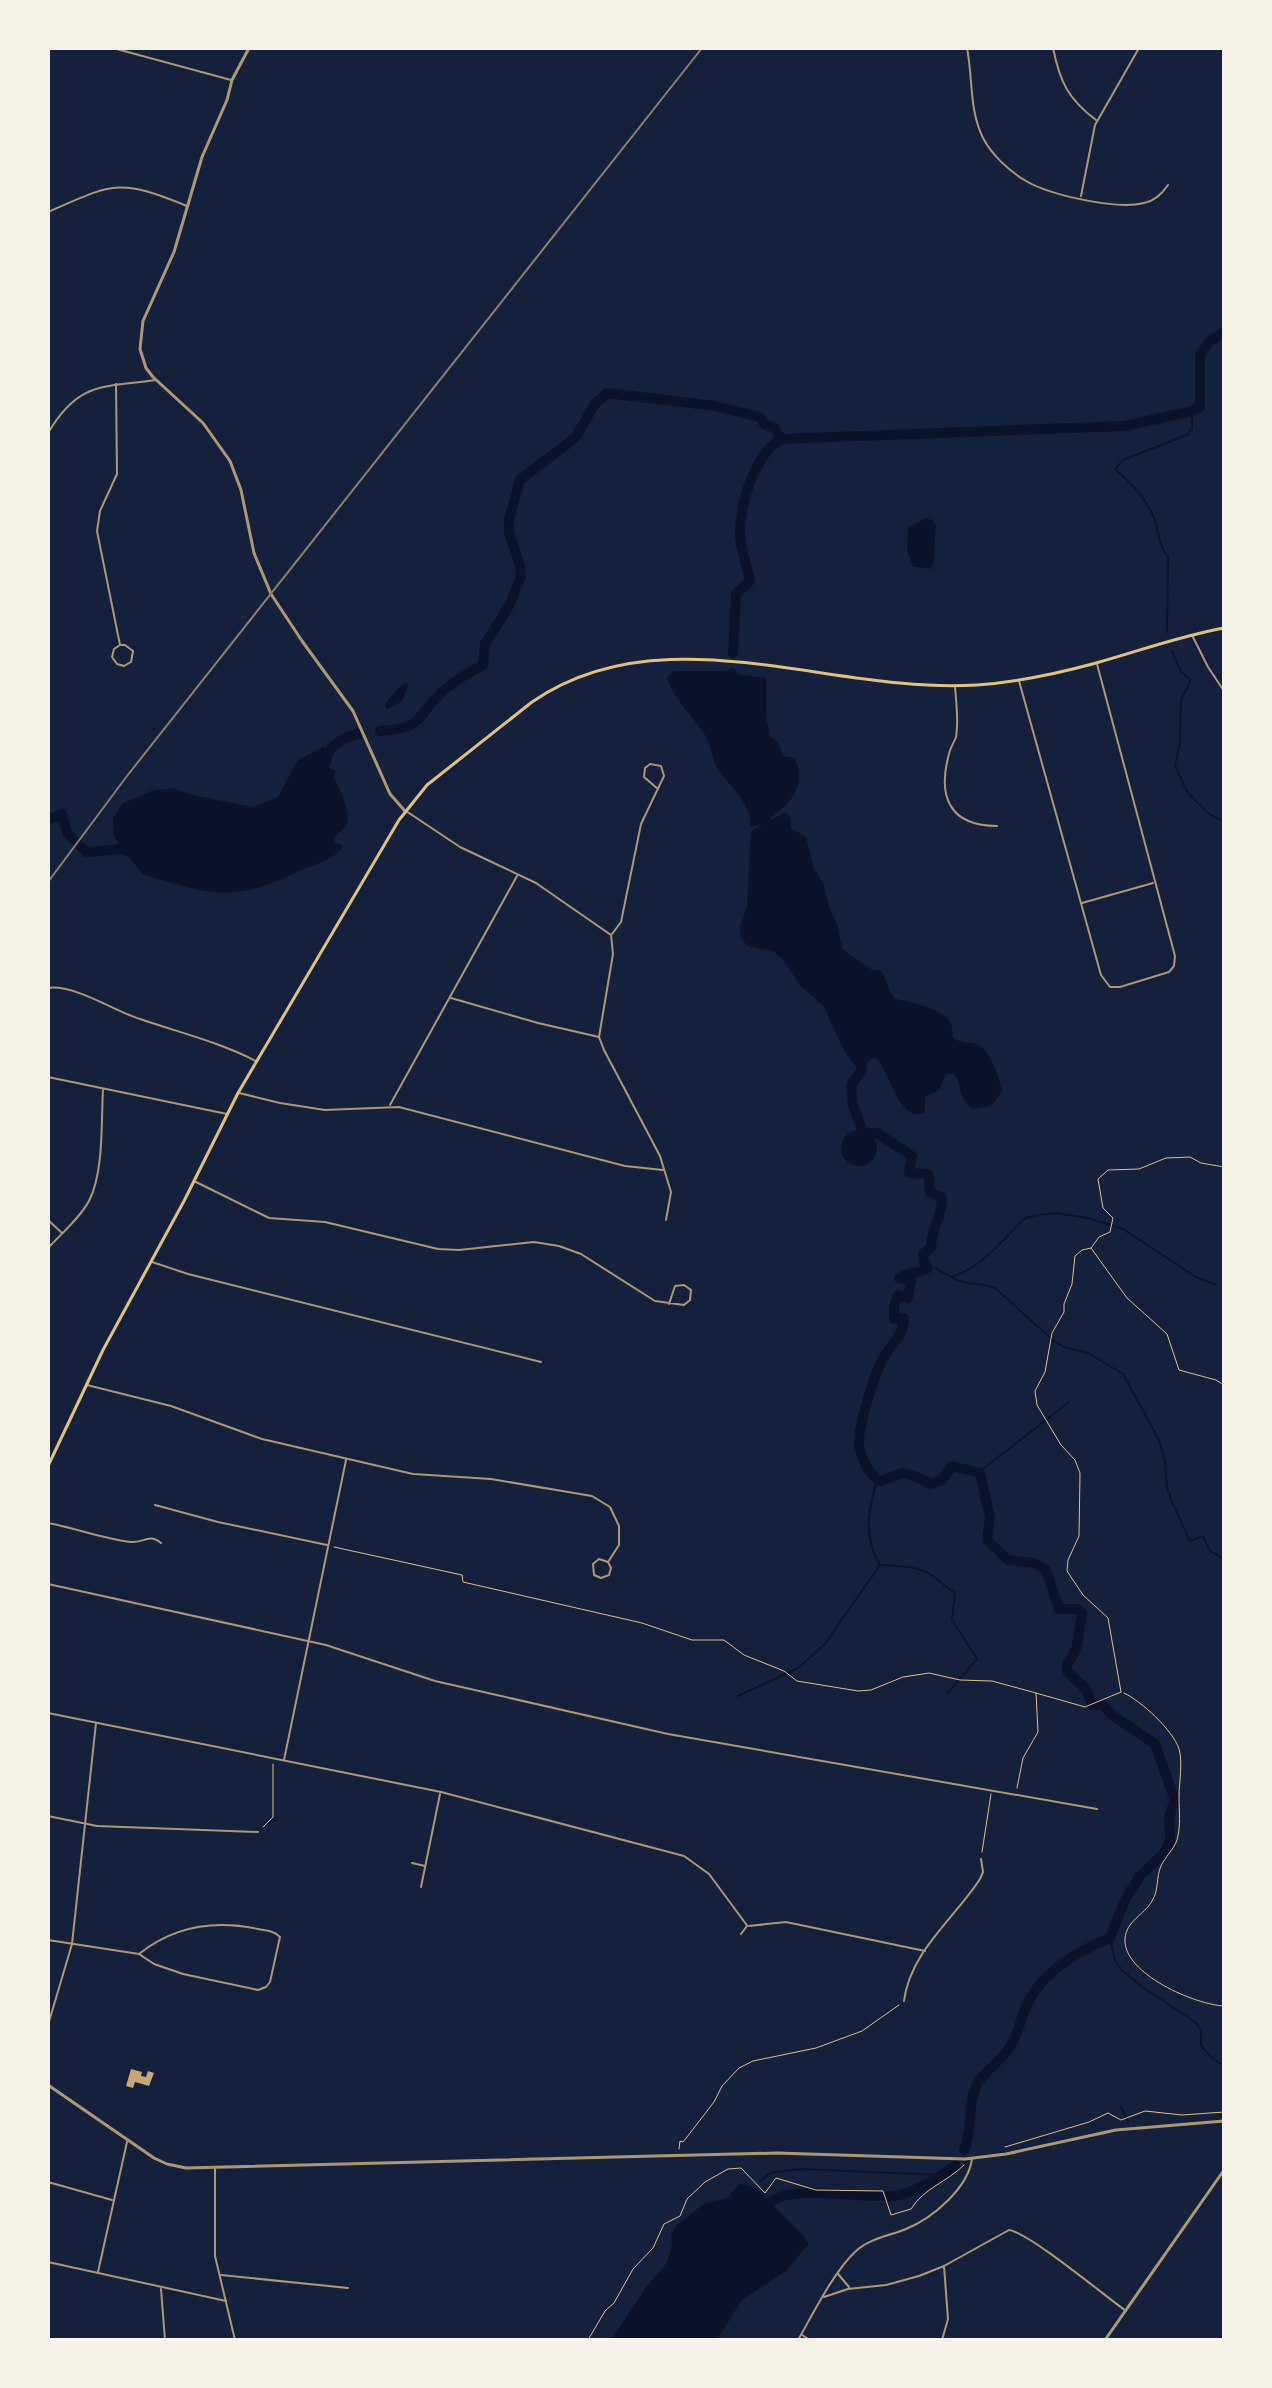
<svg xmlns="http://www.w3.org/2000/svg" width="1272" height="2388" font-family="Mulish,sans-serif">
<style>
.water{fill:#0b132b}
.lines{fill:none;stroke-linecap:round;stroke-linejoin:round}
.stream{stroke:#0b132b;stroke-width:2}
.river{stroke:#0b132b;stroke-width:10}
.building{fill:#c6a872}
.path{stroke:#e5c07b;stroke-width:1}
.minor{stroke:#b1986c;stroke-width:2}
.tertiary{stroke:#b1986c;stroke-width:3}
.secondary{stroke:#e5c07b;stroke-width:3}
.rail{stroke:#918062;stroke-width:2}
</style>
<rect width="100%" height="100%" fill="#14213d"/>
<g class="water">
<polygon points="925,518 932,520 936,525 933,565 931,569 912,566 907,549 908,528"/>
<path d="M731 668 735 669 737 674 766 678V716L770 736 778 743 784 756 795 758C807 786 791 803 770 818L771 820 786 812 791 819V828L806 837 814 869 823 883 829 907 838 927 842 949 872 970H881C887 980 887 989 895 999 909 1001 945 1009 951 1024 952 1025 953 1037 953 1038 962 1044 970 1041 979 1045 990 1051 1001 1080 1002 1092L991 1106 973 1109C955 1094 964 1087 954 1074H946L939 1090 925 1097V1112C901 1126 890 1073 876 1058L870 1059 862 1070 852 1062 843 1048 824 1007 800 985 784 961 774 952 747 946 740 936V928L747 906 751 832 763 824 750 827C752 802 730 788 718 769 711 759 712 746 705 735 693 716 674 700 667 678L674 671H726Z"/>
<polygon points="405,682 409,684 402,701 388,709 385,708 385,703"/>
<path d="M323 747 333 754 329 768 336 771 334 779C340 788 351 813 347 823 345 829 338 832 334 838L335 842 342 845 341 850C328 862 312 865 297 872 232 904 208 894 142 874L114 837 113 818 123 803 151 791 174 788 188 794 253 807 278 797 298 760Z"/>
<circle cx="859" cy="1148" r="18"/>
<polygon points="740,2183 755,2188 805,2237 809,2244 786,2271 741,2301 717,2340 611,2340 647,2286 666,2264 672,2247 671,2234 677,2225 705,2203 727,2198"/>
</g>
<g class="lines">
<g class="stream">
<path d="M1167 632 1168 557C1159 546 1159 534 1155 521 1149 502 1130 482 1115 469L1123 460 1187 435 1192 429V411"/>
<polyline points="1172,651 1181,672 1191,680 1181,700 1180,742 1175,766 1188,793 1208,813 1224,822"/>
<path d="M924 1262 951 1277C980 1269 1003 1240 1024 1219L1032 1216 1055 1213 1088 1218 1123 1229 1196 1277 1216 1285"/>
<path d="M951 1277C965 1286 980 1282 995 1288L1055 1342 1064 1347 1088 1353 1123 1374 1159 1440 1165 1461 1167 1487 1172 1502 1190 1541 1203 1536 1210 1551 1224 1559"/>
<polyline points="979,1472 1069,1402"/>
<path d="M880 1565C897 1566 919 1566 933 1576 941 1582 946 1588 955 1593L952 1620 977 1659 947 1694"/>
<path d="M738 1696 798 1668 824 1645 880 1565C863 1535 868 1512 877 1480"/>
<polyline points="1110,1938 1115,1961 1122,1970 1142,1987 1196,2023 1201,2030 1201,2046 1212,2058 1224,2066"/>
<polyline points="1121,2106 1128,2122"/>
<polyline points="760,2181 770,2173 801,2169 941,2175"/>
</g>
<g class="river">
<path d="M733 653 736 594 750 581C747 565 739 546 740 530 742 499 754 456 781 439L1125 426 1192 411 1200 407V355L1209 342 1224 332"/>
<path d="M380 731C423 729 415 718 441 693 453 681 469 673 483 665L485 644 509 606 521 576 520 566 509 533V520L520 480 576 437 594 405 607 393 715 406 760 417 765 425 774 427 781 439"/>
<path d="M323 761C330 746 342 737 358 734"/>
<polyline points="48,820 62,814 67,833 74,840"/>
<polyline points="79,845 86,852 121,849 134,854"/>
<path d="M859 1057 862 1070 851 1085 853 1105 862 1130 870 1134 877 1133 912 1156 909 1173 928 1174 930 1192 942 1198C942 1219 931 1227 931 1248L923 1254 924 1262 928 1268C918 1274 909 1272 899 1278L911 1280 908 1298 898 1295 894 1306V1319L904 1318C903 1336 894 1341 885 1355 875 1371 858 1427 859 1445 861 1458 869 1474 880 1481L903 1473 917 1477 930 1484 942 1480 952 1466 980 1473 990 1518 987 1540 1008 1560 1034 1563 1046 1570 1059 1609H1077L1082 1613 1076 1650 1067 1664V1671L1086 1689 1092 1705H1103L1112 1715 1155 1744 1175 1800 1169 1817 1170 1839 1165 1852 1140 1876 1126 1898 1110 1938C1078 1951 1040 1973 1026 2007 1020 2021 1018 2034 1010 2047 1001 2061 985 2071 977 2084 967 2104 973 2131 964 2150"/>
<path d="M771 2202C792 2184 866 2199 894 2196 915 2193 940 2177 956 2165"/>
</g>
</g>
<polygon class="building" points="131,2069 142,2072 141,2076 146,2077 148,2071 154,2073 149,2086 135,2082 133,2088 126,2086"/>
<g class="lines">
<g class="path">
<polyline points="1224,1167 1201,1163 1190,1157 1166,1158 1139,1169 1108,1170 1098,1179 1103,1208 1113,1218 1110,1232 1099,1237 1091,1248 1127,1298 1167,1334 1179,1370 1216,1380 1224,1385"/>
<polyline points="1091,1248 1082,1250 1075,1256 1072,1284 1064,1304 1064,1312 1052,1333 1045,1372 1035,1391 1037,1405 1061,1445 1075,1460 1080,1473 1079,1536 1068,1560 1067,1571 1083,1595 1108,1618 1121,1692"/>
<polyline points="334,1547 462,1575 463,1582 642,1623 692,1640 724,1640 744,1655 784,1671 797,1681 858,1691 871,1690 903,1677 929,1673 960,1680 992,1681 1036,1693"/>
<path d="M1124 1693C1141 1701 1173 1730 1179 1749 1183 1762 1179 1783 1179 1797 1179 1811 1181 1826 1177 1840 1174 1849 1165 1857 1161 1866 1156 1877 1159 1890 1152 1901 1144 1915 1126 1921 1125 1939 1123 1974 1196 2005 1224 2006"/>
<polyline points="1017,1788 1023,1758 1038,1732 1036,1693 1085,1707 1121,1692"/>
<polyline points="263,1827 273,1817 273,1764"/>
<polyline points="982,1852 991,1794"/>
<polyline points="1005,2147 1089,2122 1108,2113 1121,2120 1145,2111 1182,2115 1224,2112"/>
<polyline points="679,2149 680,2141 683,2142 687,2137 714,2102 722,2086 739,2068 753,2061 816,2048 862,2031 899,2005"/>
<path d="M588 2340 605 2311 614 2303 633 2269 653 2248 664 2224 680 2216 687 2199 705 2182 728 2169 741 2168 765 2193 776 2178 816 2190 883 2191 891 2215 911 2209C924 2188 947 2182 964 2165"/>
</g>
<g class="minor">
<polyline points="113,48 231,80"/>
<path d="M967 48C973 78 969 110 983 138 992 155 1009 171 1026 181 1050 195 1116 210 1144 203 1155 201 1162 194 1168 185"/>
<path d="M1053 48C1060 82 1068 99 1096 120"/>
<polyline points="1081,196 1095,125 1139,48"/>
<path d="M48 212C114 183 118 178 187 206"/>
<polyline points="116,384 117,474 100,511 97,531 120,645 114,649 112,657 117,664 124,666 131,662 133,651 125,645 120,645"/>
<path d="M48 433C79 381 102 388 155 380"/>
<polyline points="1192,635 1208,667 1224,691"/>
<polyline points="1019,681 1101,975 1110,987 1120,987 1169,972 1174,966 1175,956 1097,664"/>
<path d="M955 686C956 702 959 721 956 737 954 743 950 748 949 754 937 797 950 826 997 826"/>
<polyline points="406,811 460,847 536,883 611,935 613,954 599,1037 604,1050 660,1156 671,1192 666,1220"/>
<polyline points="1082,903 1153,883"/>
<polyline points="612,934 621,922 641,824 664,776 661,766 650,764 645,768 644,777 658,789"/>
<path d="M48 988C74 984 114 1011 140 1019 181 1033 216 1041 256 1061"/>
<polyline points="451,998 538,1023 599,1037"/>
<polyline points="48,1077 227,1114"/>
<polyline points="239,1093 280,1103 325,1110 399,1107 625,1166 663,1170"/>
<polyline points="390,1105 517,876"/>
<polyline points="194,1181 269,1218 325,1222 438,1249 459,1250 534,1242 559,1246 581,1254 655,1301 684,1305 690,1300 691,1290 684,1285 675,1286 669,1304"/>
<polyline points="48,1220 62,1233"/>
<path d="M48 1248C62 1233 79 1219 89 1201 104 1172 101 1122 103 1090"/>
<polyline points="152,1262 188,1274 541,1362"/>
<polyline points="87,1385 171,1406 262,1439 413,1474 491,1479 592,1496 610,1507 619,1526 619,1545 608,1562 599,1559 593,1564 594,1575 601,1578 609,1575 611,1568 608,1562"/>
<polyline points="155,1505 218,1522 327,1545"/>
<path d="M48 1523C75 1528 104 1539 131 1542 144 1543 149 1533 161 1543"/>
<polyline points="48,1584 326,1645 435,1681 668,1734 1097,1809"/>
<polyline points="48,1713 441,1792 684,1856 709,1874 746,1924 747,1926 741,1934"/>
<polyline points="284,1760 346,1460"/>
<polyline points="48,1816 97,1826 258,1832"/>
<polyline points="412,1863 425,1866"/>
<polyline points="421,1887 440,1794"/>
<polyline points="749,1926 786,1922 925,1951"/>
<path d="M48 1940 139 1954 154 1964 183 1974 258 1990 266 1987 270 1982 280 1937C275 1931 267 1931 258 1929 215 1920 174 1926 139 1954"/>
<path d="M904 2001C910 1952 954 1919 980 1879L983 1872 981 1859"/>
<polyline points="48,2025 72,1944 96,1723"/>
<polyline points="215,2169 215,2256 235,2340"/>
<polyline points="48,2182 112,2200"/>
<polyline points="48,2262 226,2301"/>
<polyline points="98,2272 127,2142"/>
<polyline points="838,2274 849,2287"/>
<polyline points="221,2275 348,2288"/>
<polyline points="161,2289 165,2340"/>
<path d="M824 2297 848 2289 886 2285 919 2276 944 2266 1009 2230C1028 2232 1105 2296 1126 2311"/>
<polyline points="802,2335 810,2340"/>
<path d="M798 2340C813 2314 834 2271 856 2251 870 2238 889 2236 906 2229 933 2218 968 2188 972 2159"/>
<polyline points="942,2340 948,2319 944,2266"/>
</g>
<g class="tertiary">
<polyline points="249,48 232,80 227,100 202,157 174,252 143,321 140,349 146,368 153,377 203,423 230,461 241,490 254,553 271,594 302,641 353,711 390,794 405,811"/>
<polyline points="48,2085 154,2158 167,2164 186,2168 777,2153 965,2159 1006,2154 1116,2130 1224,2121"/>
<polyline points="1105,2340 1224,2170"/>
</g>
<path class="secondary" d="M48 1466 103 1350 184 1201 238 1093 399 820 427 785 532 702C663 611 833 695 977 685 1017 682 1056 674 1096 663 1139 651 1180 636 1224 628"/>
<polyline class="rail" points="48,882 127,776 702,48"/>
</g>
<rect width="1272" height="2388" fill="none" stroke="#f6f1e7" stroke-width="100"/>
</svg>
